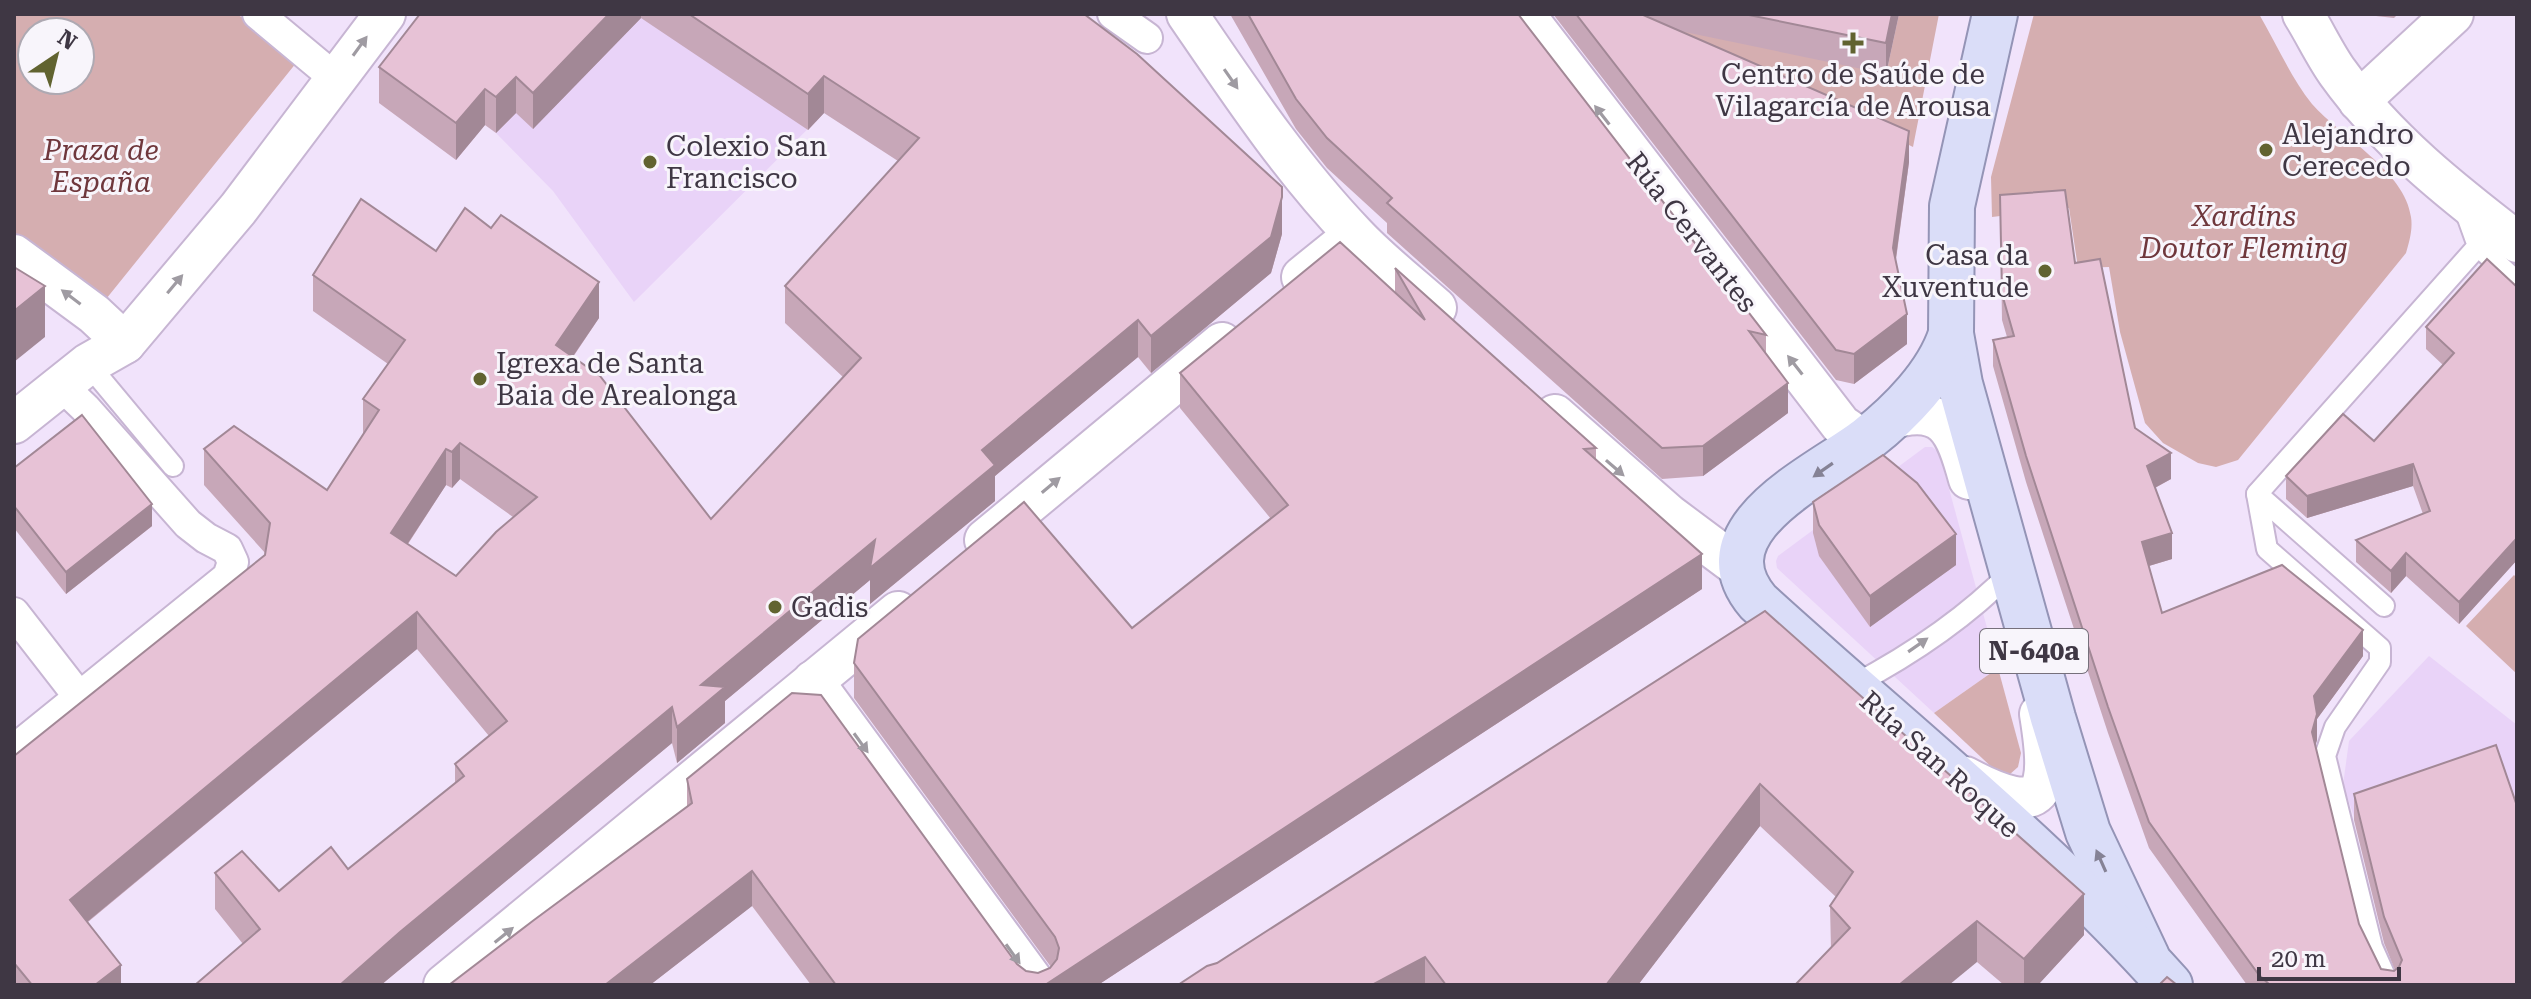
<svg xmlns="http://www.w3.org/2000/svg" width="2531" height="999" font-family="'Roboto Serif',serif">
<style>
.built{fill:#e9d3f8}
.green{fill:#d5aeb0;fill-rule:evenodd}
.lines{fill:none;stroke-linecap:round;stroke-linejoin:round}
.service-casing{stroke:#c7b5d3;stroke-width:24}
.pedestrian-casing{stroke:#c7b5d3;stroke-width:34}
.minor-casing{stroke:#c7b5d3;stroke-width:44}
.primary-casing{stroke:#9494b6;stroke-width:48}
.service{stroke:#fff;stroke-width:20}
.pedestrian{stroke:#fff;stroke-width:30}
.minor{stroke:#fff;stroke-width:40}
.primary{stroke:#daddf8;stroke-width:44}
.wall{fill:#c7a7b8;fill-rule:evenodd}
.shaded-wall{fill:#a28896}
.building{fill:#e7c2d6;stroke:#a28896;stroke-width:2;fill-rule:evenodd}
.oneway{fill:#9f9ba2}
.oneway2{fill:#858295}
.poi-dot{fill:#616330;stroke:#f8f5fb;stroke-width:3}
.labels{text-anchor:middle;stroke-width:6;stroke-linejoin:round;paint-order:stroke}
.shield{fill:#f8f5fb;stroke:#76707b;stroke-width:2}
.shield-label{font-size:26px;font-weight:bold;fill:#3f3744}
.poi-label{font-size:28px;fill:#3f3744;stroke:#f8f5fb;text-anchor:start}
.park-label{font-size:28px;font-style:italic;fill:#6f373c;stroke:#f8f5fb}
.street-label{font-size:28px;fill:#3f3744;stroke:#f8f5fb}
</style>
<rect width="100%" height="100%" fill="#f1e3fb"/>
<g class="built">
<polygon points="609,14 737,14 844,93 634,302 553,191 496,133"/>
<polygon points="1925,447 1932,447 1939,452 1998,668 1934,713 1777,568 1776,561 1778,556"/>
<polygon points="2429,656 2517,725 2517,985 2413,985 2343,785 2349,741"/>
</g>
<g class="green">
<path d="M14 14H236L305 52 94 314 14 239ZM32 32H80V80H32Z"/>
<polygon points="1645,14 1796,14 1886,74 1899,14 1939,14 1913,147"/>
<path d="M2034 14H2259C2276 43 2291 78 2312 104 2341 137 2405 171 2411 217 2413 230 2409 242 2406 253L2238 460 2216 467 2198 463 2163 443 2145 423 2120 332 2109 267 2078 268 2069 208 1992 217 1991 177Z"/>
<polygon points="2514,575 2517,578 2517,674 2466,626"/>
<polygon points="1998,668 2021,753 2018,767 2009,775 1999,774 1934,713"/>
</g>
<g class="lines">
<g class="service-casing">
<g id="service">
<polyline points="2478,246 2517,282"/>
<polyline points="88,364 173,466"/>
<polyline points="2257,494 2267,549 2380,648 2380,662 2335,727 2325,756 2372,947 2389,985"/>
<polyline points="2384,606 2257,494 2478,246 2464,207"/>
<path d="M1852 686C1909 656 1967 617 2012 571"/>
</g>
</g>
<g class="pedestrian-casing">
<g id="pedestrian">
<polyline points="258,14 336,79"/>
<polyline points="1113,14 1147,38"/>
<polyline points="14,613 80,698"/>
<polyline points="14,750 228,577 233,562 227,549 206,538 188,524 85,408 62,386"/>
</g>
</g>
<g class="minor-casing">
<g id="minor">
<path d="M1187 14C1239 90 1290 167 1354 234 1379 261 1409 284 1436 308"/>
<polyline points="1524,14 1841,425 1857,436 1868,438"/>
<path d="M2303 14C2315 33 2325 55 2338 73 2386 140 2452 192 2517 242"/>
<polyline points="2359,101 2453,14"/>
<polyline points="14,255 94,314 125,343"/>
<polyline points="1302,277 1354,235"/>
<polyline points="1555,415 1669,515 1740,568"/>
<path d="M1887 420C1945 401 1956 431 1969 479"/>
<polyline points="14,423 88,364 125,343 238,209 385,14"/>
<polyline points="985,540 1222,343"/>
<polyline points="813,681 1036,985"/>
<path d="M1965 777C2046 820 2053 794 2040 714"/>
<polyline points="444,985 898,612"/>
</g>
</g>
<g class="primary-casing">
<g id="primary">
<polyline points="1995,14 1952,206 1951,334 1960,384 2012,571 2053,718 2088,832 2147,957"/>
<path d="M1951 334C1938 375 1900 413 1867 439 1820 475 1696 529 1758 602 1896 728 2045 845 2170 985"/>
</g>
</g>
<use href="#service" class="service"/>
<use href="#pedestrian" class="pedestrian"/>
<use href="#minor" class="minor"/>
<use href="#primary" class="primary"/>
</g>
<g class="wall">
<path d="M420 14H1084L1282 234 1271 273 1151 373 1138 357 995 476V501L870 604V580L725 701V723L677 763 672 743 381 985H195L243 944 215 909V873L279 891 348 869 455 784V764L489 736 417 649 88 922 121 985H14V756L266 554 204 485V449L327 490 363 435V399L388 364 313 311V275L436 251 599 318 573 357 711 519 843 377 785 323V286L898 161 824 113 808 130 641 18 533 129 516 113 496 133 485 125 456 160 379 103V67ZM460 479 513 517 456 576 408 544 446 485 452 488Z"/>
<polygon points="1230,14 1518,14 1766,335 1766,354 1788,413 1703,476 1662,479 1387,233 1387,223 1327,168 1296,129"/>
<polygon points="1553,14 1899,14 1886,74 1680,31 1909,162 1896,260 1907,344 1854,384 1836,380"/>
<polygon points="2358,14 2398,14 2394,18"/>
<polygon points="2000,195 2075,263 2135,428 2171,479 2155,488 2172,559 2149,566 2162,613 2363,656 2317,719 2317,740 2315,745 2359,924 2381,969 2394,971 2395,970 2384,943 2354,820 2354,794 2517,985 2247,985 2149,848 2108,733 2026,482 1993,366 1993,340 2007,337 2002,320"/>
<polygon points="1395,268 1596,448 1596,460 1702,589 1098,985 811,985 752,906 650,985 449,985 687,807 687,779 1017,964 1026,971 1038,973 1050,968 1051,967 854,698 854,663 1132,628 1271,519 1180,408 1180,373 1395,293"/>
<polygon points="2517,287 2517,560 2459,624 2406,576 2391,593 2356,562 2356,540 2423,514 2413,486 2307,518 2286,499 2286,476 2374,441 2443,365 2426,349 2426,327"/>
<polygon points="14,468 152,526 66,594 14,528"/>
<polygon points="1813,502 1956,565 1870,627 1819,556 1813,533"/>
<polygon points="1765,611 2084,935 2038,985 2004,985 1977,962 1831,949 1830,906 1836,897 1760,826 1638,985 1178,985 1217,963"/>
</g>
<g class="shaded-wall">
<polygon points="609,14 641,14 641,18 533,129 533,93"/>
<polygon points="1892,14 1899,14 1886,74 1886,43"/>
<polygon points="824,76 824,113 808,130 808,94"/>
<polygon points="516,77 516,113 496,133 496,97"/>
<polygon points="485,89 485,125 456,160 456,123"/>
<polygon points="1909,131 1909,162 1893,279 1893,248"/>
<polygon points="1282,197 1282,234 1271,273 1151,373 1151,336"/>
<polygon points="599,282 599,318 556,381 556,345"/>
<polygon points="45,286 45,337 14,362 14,311"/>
<polygon points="1907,314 1907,344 1854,384 1854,354"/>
<polygon points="1138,320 1138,357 995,476 995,501 870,604 870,580 725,701 725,723 677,763 677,727 701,685"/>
<polygon points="1788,383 1788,413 1703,476 1703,446"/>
<polygon points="460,443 460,479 452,488 452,452"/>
<polygon points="446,449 446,485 391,569 391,533"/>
<polygon points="2171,453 2171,479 2147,492 2147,466"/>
<polygon points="2413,464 2413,486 2307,518 2307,496"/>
<polygon points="152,504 152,526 66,594 66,572"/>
<polygon points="2172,533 2172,559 2142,568 2142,542"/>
<polygon points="1956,534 1956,565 1870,627 1870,596"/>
<polygon points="2517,538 2517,560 2459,624 2459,602"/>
<polygon points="2406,553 2406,576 2391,593 2391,571"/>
<polygon points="1702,554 1702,589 1098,985 1045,985"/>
<polygon points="417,612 417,649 70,936 70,900"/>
<polygon points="2363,630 2363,656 2317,719 2317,740 2312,758 2314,696"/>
<polygon points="672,707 672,743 381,985 340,985 400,932"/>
<polygon points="1760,784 1760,826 1638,985 1607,985"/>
<polygon points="752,871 752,906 650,985 605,985"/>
<polygon points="2084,894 2084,935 2038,985 2024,985 2024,959"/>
<polygon points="1977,921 1977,962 1949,985 1899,985"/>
<polygon points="1425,957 1425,985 1372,985"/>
<polygon points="121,965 121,985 95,985"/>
</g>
<g class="building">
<polygon points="420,14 609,14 533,93 516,77 496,97 485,89 456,123 379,67"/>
<path d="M689 14H1084L1137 54 1282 187V197L1271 237 1151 336 1138 320 982 450 995 465 870 568 875 540 701 685 725 687 677 727 672 707 400 932 340 985H195L260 929 215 873 242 851 279 891 331 847 348 869 464 776 455 764 507 721 417 612 70 900 121 965 95 985H32L14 963V756L265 555 270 523 204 449 234 426 327 490 379 410 363 399 405 340 313 275 361 199 436 251 465 208 491 228 501 215 599 282 556 345 600 376 711 519 861 358 785 286 919 138 824 76 808 94ZM460 443 537 497 496 532 456 576 391 533 446 449 452 452Z"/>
<polygon points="1248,14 1518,14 1766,335 1749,331 1788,383 1703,446 1662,448 1387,203 1392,198 1327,138 1296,99"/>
<polygon points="1576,14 1641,14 1909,131 1893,248 1907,314 1854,354 1836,350"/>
<polygon points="1744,14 1892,14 1886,43"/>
<polygon points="2065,190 2075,263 2100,259 2135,428 2171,453 2147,466 2172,533 2142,542 2162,613 2282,565 2363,630 2314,696 2317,714 2312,732 2359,924 2381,969 2394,971 2399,967 2402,960 2384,917 2354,794 2496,745 2517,806 2517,985 2270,985 2259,975 2216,916 2149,822 2108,707 2026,456 1993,340 2014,336 2002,294 2000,195"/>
<polygon points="1340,242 1425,320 1395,268 1596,448 1584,449 1702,554 1045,985 836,985 752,871 605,985 449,985 534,920 692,803 687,779 792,693 821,695 1017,964 1026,971 1038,973 1050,968 1057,959 1059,948 1055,937 854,663 858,639 1024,502 1132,628 1288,505 1180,373"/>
<polygon points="2487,259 2517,287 2517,538 2459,602 2406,553 2391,571 2356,540 2430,511 2413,464 2307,496 2286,476 2343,414 2374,441 2454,353 2426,327"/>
<polygon points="14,267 45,286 14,311"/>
<polygon points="82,415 152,504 66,572 14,506 14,468"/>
<polygon points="1883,455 1917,483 1956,534 1870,596 1819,525 1813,502"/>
<polygon points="1765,611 2084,894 2024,959 1977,921 1899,985 1795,985 1850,928 1830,906 1853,872 1760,784 1607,984 1608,985 1446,985 1425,957 1372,985 1178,985 1207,966 1217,963"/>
<polygon points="2167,977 2177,985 2159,985"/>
</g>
<defs><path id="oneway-solid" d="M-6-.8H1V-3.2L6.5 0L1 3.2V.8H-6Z" transform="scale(2)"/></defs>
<g class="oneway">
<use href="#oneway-solid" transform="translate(360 46) rotate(-54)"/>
<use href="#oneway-solid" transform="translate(1231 79) rotate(55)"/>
<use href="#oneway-solid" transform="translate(1602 115) rotate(-128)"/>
<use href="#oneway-solid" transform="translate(175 284) rotate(-50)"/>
<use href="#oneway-solid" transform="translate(71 297) rotate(-143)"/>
<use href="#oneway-solid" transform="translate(1795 365) rotate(-128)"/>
<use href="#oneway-solid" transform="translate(1615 468) rotate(41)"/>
<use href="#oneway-solid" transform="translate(1051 485) rotate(-40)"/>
<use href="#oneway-solid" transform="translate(1918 645) rotate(-35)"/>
<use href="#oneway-solid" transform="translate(861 743) rotate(54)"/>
<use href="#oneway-solid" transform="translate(504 935) rotate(-39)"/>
<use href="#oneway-solid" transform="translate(1013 954) rotate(54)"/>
</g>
<g class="oneway2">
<use href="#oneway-solid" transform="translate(1823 470) rotate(145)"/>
<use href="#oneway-solid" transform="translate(2101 861) rotate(-114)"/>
</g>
<g class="poi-dot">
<path d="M1849 31h8v8h8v8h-8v8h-8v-8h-8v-8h8z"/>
<circle cx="2266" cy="150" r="8"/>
<circle cx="650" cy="162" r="8"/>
<circle cx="2045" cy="271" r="8"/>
<circle cx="480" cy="379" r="8"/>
<circle cx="775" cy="607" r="8"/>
</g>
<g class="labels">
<rect class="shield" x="1980" y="629" width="108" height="44" rx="6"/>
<g class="shield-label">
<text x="2034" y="660">N-640a</text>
</g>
<g class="poi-label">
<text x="1853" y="84" text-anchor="middle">Centro de Saúde de<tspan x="1853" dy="32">Vilagarcía de Arousa</tspan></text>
<text x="2282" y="144">Alejandro<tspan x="2282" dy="32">Cerecedo</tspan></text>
<text x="666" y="156">Colexio San<tspan x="666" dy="32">Francisco</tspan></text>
<text x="2029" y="265" text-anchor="end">Casa da<tspan x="2029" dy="32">Xuventude</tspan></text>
<text x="496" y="373">Igrexa de Santa<tspan x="496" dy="32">Baia de Arealonga</tspan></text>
<text x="791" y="617">Gadis</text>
</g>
<g class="park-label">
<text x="101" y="160">Praza de<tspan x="101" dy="32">España</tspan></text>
<text x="2244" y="226">Xardíns<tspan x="2244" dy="32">Doutor Fleming</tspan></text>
</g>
<g class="street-label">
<text transform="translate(1692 232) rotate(52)" y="10">Rúa Cervantes</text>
<text transform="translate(1940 764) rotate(42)" y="10">Rúa San Roque</text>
</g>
</g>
<rect width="2531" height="999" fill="none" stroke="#3f3744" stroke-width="32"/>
<g transform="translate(56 56) rotate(35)"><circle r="38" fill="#f8f5fb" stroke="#aea9b2" stroke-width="2"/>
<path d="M0-6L14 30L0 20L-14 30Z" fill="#616330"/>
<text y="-12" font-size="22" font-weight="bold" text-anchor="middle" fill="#3f3744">N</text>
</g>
<path d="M2259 967v12h140v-12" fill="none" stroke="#3f3744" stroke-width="4"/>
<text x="2271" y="967" font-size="24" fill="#3f3744" stroke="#f8f5fb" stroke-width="6" paint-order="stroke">20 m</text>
</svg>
